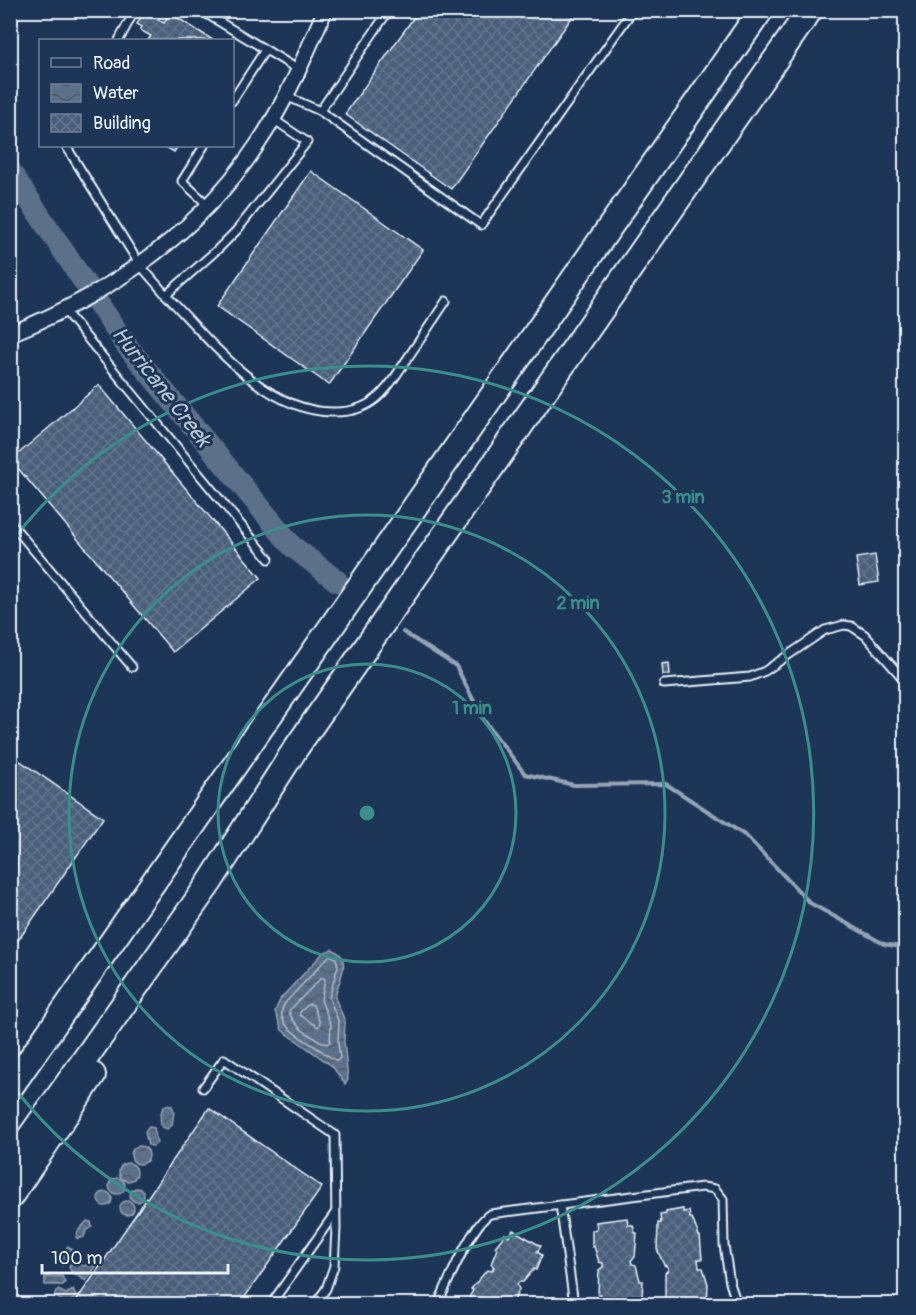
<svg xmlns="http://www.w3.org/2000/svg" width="916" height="1315" font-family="Pangolin,sans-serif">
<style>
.water{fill:url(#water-waves);stroke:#95a4b5;stroke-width:1.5}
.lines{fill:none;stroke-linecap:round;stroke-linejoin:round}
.shore{stroke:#b0bdcc;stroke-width:1.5}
.stream{stroke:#95a4b5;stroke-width:4}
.river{stroke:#5d7089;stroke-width:22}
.building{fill:url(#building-cross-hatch);stroke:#e8f1f8;stroke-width:1.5}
.service-casing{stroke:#e8f1f8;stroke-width:11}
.minor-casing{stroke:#e8f1f8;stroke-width:18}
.motorway-casing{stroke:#e8f1f8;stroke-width:28}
.service{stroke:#1d3557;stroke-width:7}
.minor{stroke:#1d3557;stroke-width:14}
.motorway{stroke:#1d3557;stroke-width:24}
.ring{fill:none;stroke:#3a8f8a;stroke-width:3}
.labels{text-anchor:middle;stroke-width:6;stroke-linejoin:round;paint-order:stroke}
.water-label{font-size:22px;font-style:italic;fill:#b7c4d1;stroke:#1d3557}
.centre{fill:#3a8f8a;stroke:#1d3557;stroke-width:3}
.ring-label{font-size:18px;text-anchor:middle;font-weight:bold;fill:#3a8f8a;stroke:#1d3557;stroke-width:6;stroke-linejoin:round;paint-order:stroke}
</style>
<defs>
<pattern id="water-waves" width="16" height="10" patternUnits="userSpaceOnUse" patternTransform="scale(1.5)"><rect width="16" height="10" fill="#5d7089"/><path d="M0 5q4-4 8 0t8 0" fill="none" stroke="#505a66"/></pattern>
<pattern id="building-cross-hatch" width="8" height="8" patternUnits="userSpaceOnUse" patternTransform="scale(1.5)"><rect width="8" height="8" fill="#495e7a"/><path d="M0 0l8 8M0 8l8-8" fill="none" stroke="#63768e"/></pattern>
</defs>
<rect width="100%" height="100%" fill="#1d3557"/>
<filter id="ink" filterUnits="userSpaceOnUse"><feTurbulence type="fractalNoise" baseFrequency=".0167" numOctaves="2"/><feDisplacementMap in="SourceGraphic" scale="12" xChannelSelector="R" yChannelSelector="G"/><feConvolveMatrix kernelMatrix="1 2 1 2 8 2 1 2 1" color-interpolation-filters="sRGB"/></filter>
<g filter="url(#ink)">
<g class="water">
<path d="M332 949C355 959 337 981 335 998L345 1021 344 1041 348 1080 345 1084 332 1066 282 1030 275 1011 281 998 323 953Z"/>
<path d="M166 1105 172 1106 174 1111 172 1125 167 1129 162 1127C159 1120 160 1109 166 1105Z"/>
<polygon points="149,1127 154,1128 157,1143 153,1146 148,1145 145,1132"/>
<circle cx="140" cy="1155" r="9"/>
<circle cx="128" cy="1172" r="9"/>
<circle cx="117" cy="1186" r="8"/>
<circle cx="137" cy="1195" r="7"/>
<circle cx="105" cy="1199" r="7"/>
<circle cx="127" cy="1208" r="7"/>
<polygon points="87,1221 91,1222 92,1227 86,1231 84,1237 78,1239 76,1237 78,1231"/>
<polygon points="68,1246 74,1251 63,1266 57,1261"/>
<polygon points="91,1260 97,1265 86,1281 72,1273 69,1267 71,1263 85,1266"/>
<polygon points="62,1276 65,1282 63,1285 45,1285 45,1277"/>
<polygon points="58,1290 66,1294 73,1290 76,1296 70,1304 65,1304 62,1300 55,1297 55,1293"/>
</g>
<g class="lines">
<g class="shore">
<path d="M330 955 336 958 338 966 329 998 339 1023 338 1042 340 1058 337 1061C330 1058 324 1052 317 1048 304 1039 271 1024 285 1003Z"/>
<path d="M321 978H324L325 980 321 1000 331 1025 330 1042 327 1044C313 1038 293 1027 289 1011Z"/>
<polygon points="309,1004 313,1005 320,1023 318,1027 300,1015 300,1012"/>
</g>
<polyline class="stream" points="403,632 456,666 483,719 525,774 574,785 666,784 746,836 810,903 884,944 906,948"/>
<polyline class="river" points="10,171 126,345 292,546 337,581"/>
</g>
<g class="building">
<polygon points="419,10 577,10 451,189 345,114"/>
<polygon points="144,12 164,23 170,13 213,40 148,40 151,36 140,30 142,27 137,24"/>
<polygon points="164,146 178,146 174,152"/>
<polygon points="311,171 423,250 329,385 217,306"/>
<polygon points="99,385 261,578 173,652 11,460"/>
<polygon points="875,555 879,582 860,585 856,558"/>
<polygon points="669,663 670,675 663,675 662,664"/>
<polygon points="10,754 103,818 10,952"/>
<polygon points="209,1108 322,1187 240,1304 74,1304"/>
<polygon points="683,1209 683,1212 689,1211 690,1218 692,1218 699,1236 700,1236 702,1259 698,1259 699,1268 703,1268 708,1284 707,1304 667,1304 665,1297 665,1273 668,1270 668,1267 664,1265 657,1249 658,1225 658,1223 661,1223 660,1215 666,1214 666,1212"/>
<polygon points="627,1218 628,1225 633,1225 635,1233 637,1233 635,1257 631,1260 632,1264 636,1265 640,1281 643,1281 642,1297 638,1297 639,1304 606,1304 606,1302 601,1302 600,1294 598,1294 599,1270 603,1267 603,1263 599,1262 594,1246 592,1247 592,1230 597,1229 596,1222"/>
<polygon points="513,1230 541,1246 537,1252 542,1255 536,1270 534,1269 523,1282 519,1282 517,1285 519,1289 513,1304 471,1304 473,1300 469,1298 473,1290 471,1289 487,1270 492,1271 494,1267 491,1264 497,1249 495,1247 505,1234 509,1237"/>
</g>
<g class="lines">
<g class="service-casing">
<g id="service">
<polyline points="200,10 299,70"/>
<polyline points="119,40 135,10"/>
<polyline points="286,96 320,111 481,225 633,10"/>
<polyline points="232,101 265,50"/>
<polyline points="320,111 389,10"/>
<polyline points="66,146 140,265 166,295 218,249 237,230 307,142 273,119"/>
<polyline points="204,146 182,181 209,206"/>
<path d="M166 295C209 340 267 414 335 412 350 412 365 408 377 398 389 388 397 374 405 362 419 341 433 321 446 301"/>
<polyline points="64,310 269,559"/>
<polyline points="10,522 132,667"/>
<polyline points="664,684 750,677 765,671 825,630 844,625 851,626 865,635 906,682"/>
<polyline points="203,1088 224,1059 335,1135 336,1229 334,1266 326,1289 315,1304"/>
<polyline points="560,1205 574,1304"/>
<polyline points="271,1304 335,1213"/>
<path d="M438 1304C447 1284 472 1224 490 1214L703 1187 715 1189 723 1199 724 1245 730 1283 737 1304"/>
</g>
</g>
<g class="minor-casing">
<g id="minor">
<polyline points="906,48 906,68"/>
<path d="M10 334C109 294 197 235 257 145 285 104 305 57 325 10"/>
</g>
</g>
<g class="motorway-casing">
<g id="motorway">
<polyline points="10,1088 761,10"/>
<polyline points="10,1165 210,882 296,748 810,10"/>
<polyline points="10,1197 93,1075"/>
</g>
</g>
<use href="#service" class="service"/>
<use href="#minor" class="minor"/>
<use href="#motorway" class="motorway"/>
</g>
</g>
<g class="ring">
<circle cx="367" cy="813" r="149"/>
<circle cx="367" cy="813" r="298"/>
<path d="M12 541A447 447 0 1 1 12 1085"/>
</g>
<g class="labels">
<g class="water-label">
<text transform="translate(162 386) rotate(52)" y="8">Hurricane Creek</text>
</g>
</g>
<circle cx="367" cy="813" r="9" class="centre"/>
<g class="ring-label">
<text x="683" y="503">3 min</text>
<text x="578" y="609">2 min</text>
<text x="472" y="714">1 min</text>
</g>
<rect width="916" height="1315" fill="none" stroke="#1d3557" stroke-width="36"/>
<rect x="18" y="18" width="880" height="1279" fill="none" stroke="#e8f1f8" stroke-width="2" filter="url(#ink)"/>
<rect x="39" y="39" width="195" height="108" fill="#1d3557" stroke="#6e8097" stroke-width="1.5"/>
<rect x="51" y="58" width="30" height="9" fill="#1d3557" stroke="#6e8097" stroke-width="1.5"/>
<text x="93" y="69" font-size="18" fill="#e8f1f8">Road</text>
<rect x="51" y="84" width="30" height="18" fill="url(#water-waves)" stroke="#6e8097" stroke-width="1.5"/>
<text x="93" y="99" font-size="18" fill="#e8f1f8">Water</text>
<rect x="51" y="114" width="30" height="18" fill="url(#building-cross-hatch)" stroke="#6e8097" stroke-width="1.5"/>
<text x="93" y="129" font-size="18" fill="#e8f1f8">Building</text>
<path d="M42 1264v9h186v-9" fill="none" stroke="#e8f1f8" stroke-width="3"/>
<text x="51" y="1264" font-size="18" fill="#e8f1f8" stroke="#1d3557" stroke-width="4.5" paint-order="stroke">100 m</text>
</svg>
